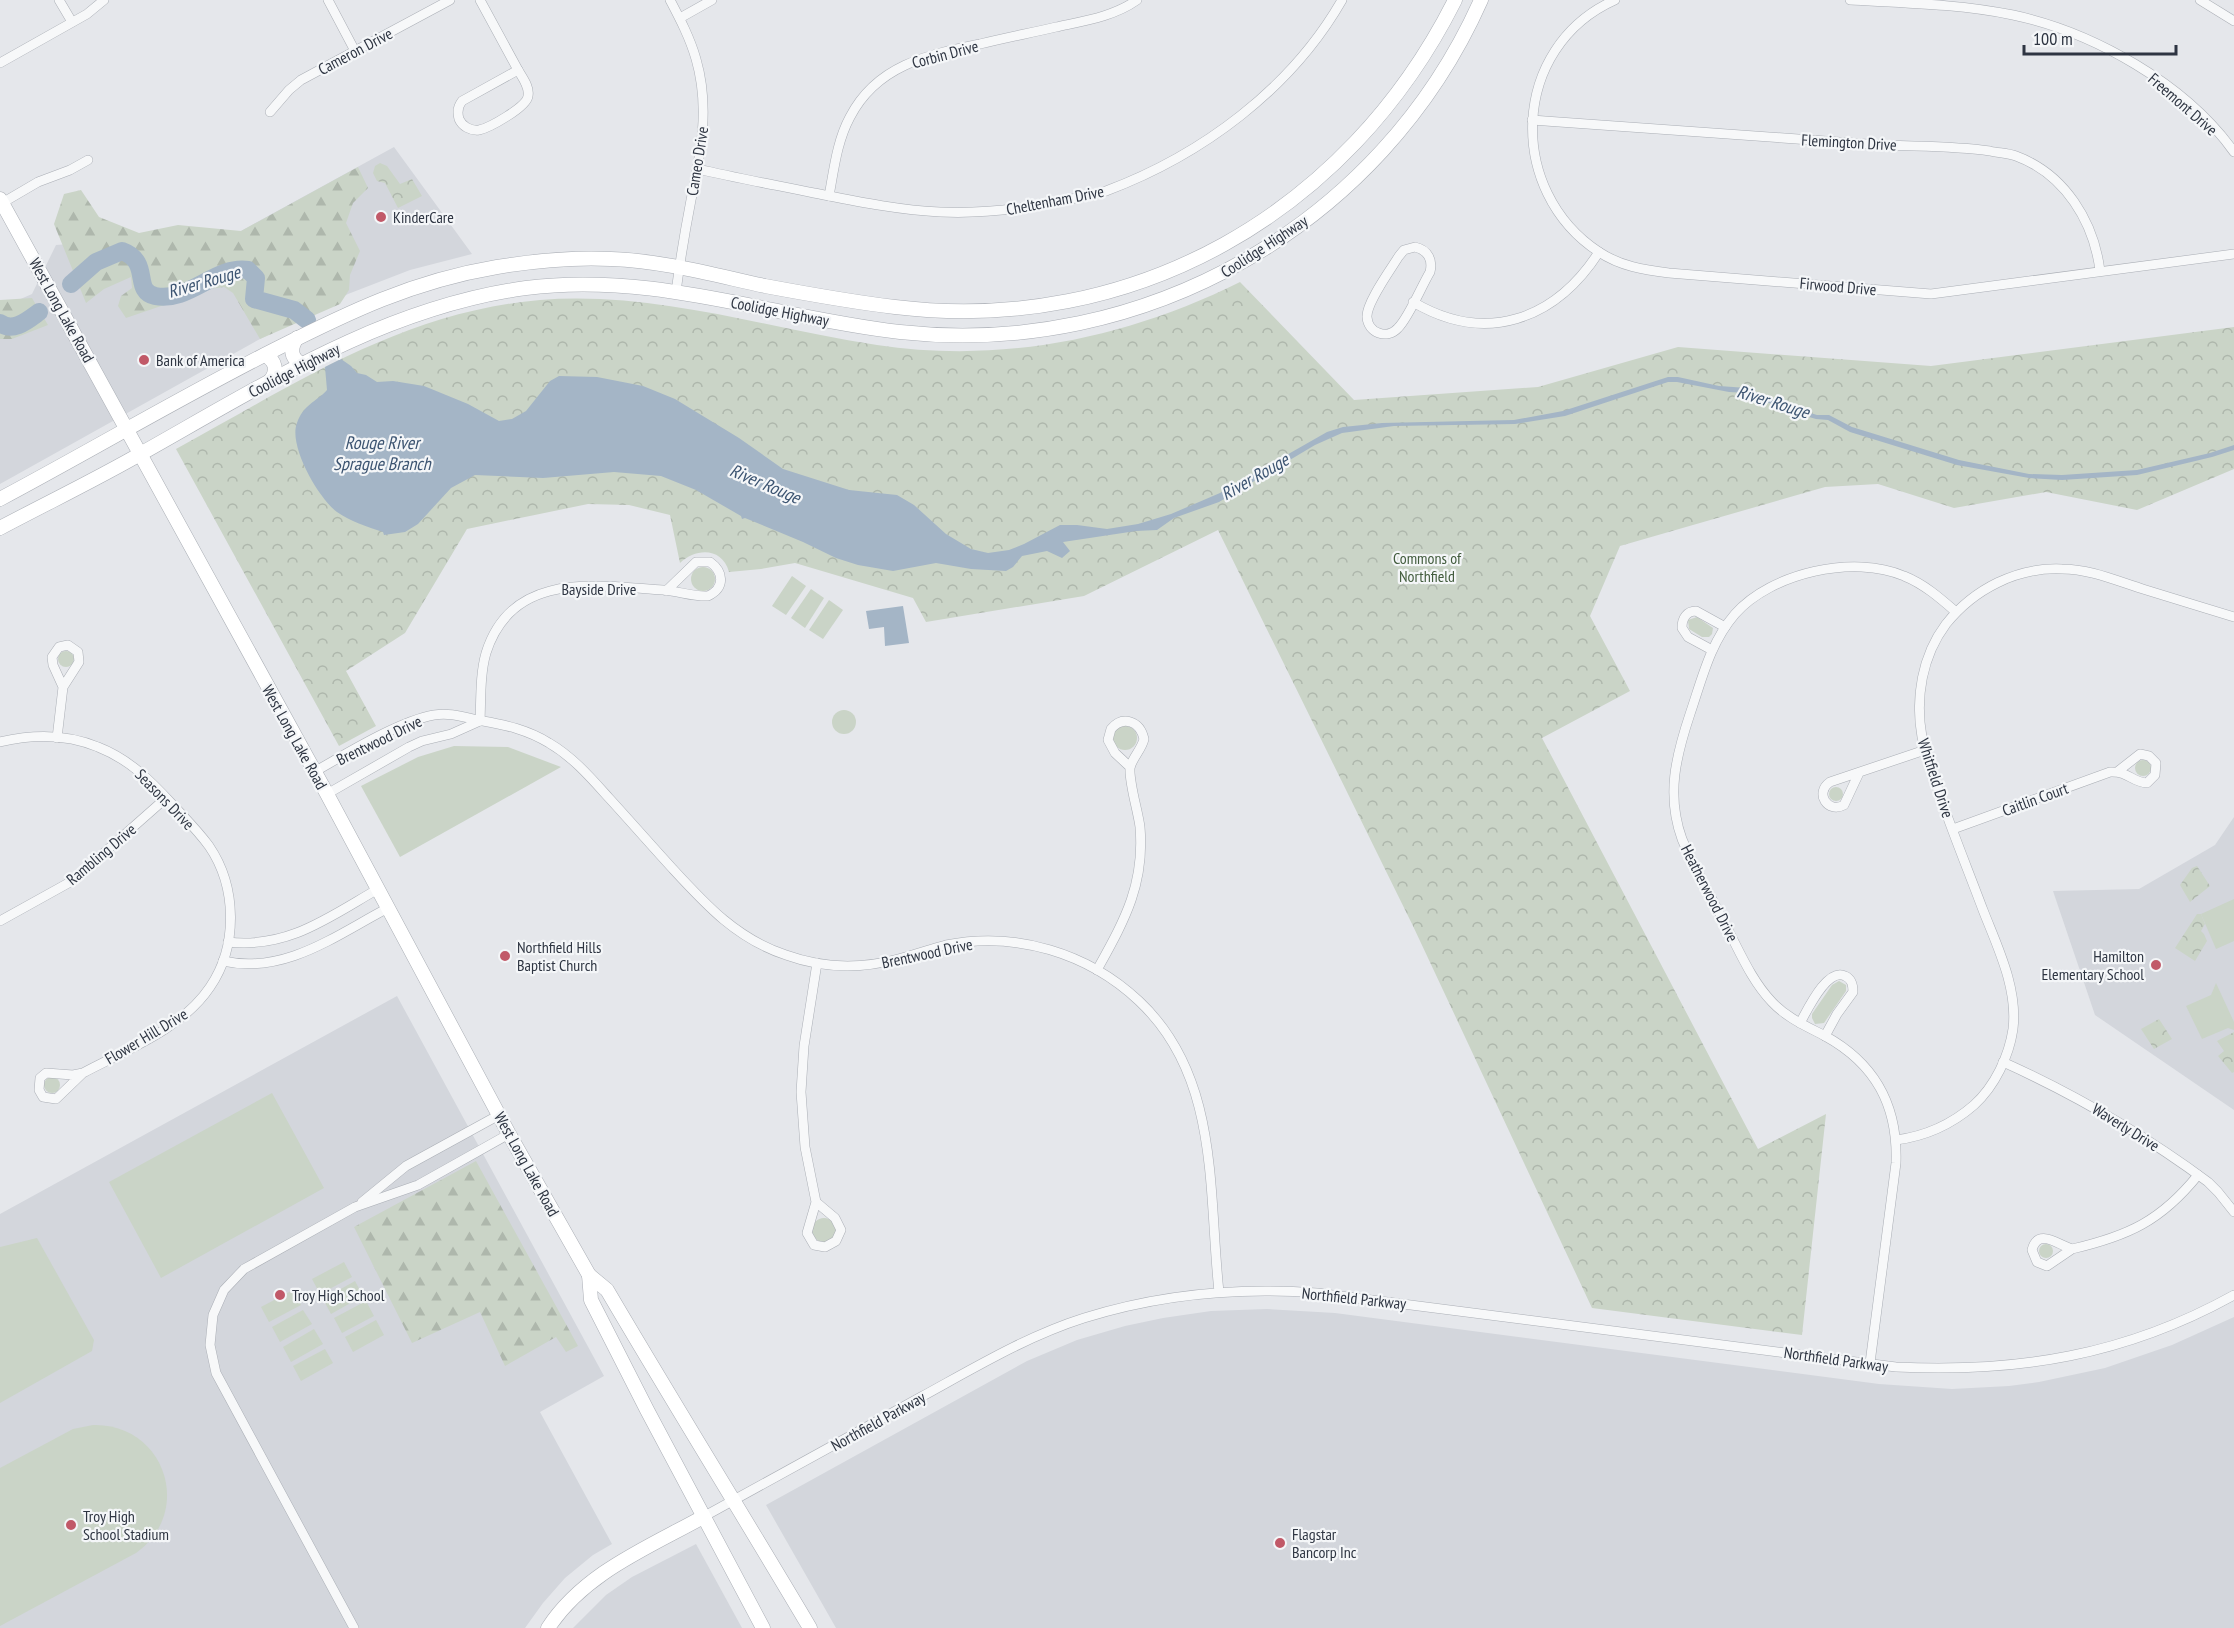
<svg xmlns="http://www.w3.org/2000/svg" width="2234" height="1628" font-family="'PT Sans Narrow',sans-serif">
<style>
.built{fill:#d3d6dc}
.grass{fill:#cad4c7}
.forest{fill:url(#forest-firs)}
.park{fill:url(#park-crowns)}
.water{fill:#a4b5c6}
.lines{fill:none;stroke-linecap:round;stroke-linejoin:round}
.river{stroke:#a4b5c6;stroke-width:18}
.street-casing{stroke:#aaaeb5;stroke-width:10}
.secondary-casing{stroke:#aaaeb5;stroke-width:15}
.street{stroke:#f7f8f9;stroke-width:9}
.secondary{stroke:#fff;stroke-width:14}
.poi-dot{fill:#c15968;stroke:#f4f6f8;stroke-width:2}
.labels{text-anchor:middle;stroke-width:4.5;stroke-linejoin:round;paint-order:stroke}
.street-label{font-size:16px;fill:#2e3542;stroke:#f4f6f8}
.poi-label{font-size:16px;fill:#2e3542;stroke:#f4f6f8;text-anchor:start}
.park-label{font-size:16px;fill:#425c3d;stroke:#f4f6f8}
.water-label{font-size:18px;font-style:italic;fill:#3c5471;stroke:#f4f6f8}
</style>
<defs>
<pattern id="forest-firs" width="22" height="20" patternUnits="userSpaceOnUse" patternTransform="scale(1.5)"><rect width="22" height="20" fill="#cad4c7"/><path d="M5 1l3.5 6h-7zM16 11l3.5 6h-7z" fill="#aeb7ac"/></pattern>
<pattern id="park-crowns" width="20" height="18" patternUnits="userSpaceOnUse" patternTransform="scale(1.5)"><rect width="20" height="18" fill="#cad4c7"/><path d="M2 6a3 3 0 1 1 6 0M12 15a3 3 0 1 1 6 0" fill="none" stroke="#aeb7ac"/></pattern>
</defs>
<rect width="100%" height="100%" fill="#e5e7eb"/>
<g class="built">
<polygon points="394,147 472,254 410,270 348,294 260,339 0,484 0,308 32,294 56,245 241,231"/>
<polygon points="2234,817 2234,1110 2095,1015 2053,891 2139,889 2215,845"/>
<polygon points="397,996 604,1376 540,1412 612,1544 593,1555 565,1578 543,1603 525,1628 0,1628 0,1214"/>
<polygon points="1267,1309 1335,1313 1879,1384 1952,1389 2009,1386 2039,1382 2105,1368 2172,1345 2234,1317 2234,1628 836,1628 766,1505 1027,1361 1077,1340 1125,1326 1163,1318 1211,1311"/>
<polygon points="696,1544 742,1628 573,1628 606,1595 632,1577"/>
</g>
<g class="grass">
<circle cx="703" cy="579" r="12"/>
<polygon points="792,576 806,586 786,615 772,606"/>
<polygon points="811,589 824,598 805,628 791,618"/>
<polygon points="829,600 843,610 823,639 809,630"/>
<polygon points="1697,617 1713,628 1712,634 1709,637 1702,637 1689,629 1688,620"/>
<circle cx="66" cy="659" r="8"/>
<circle cx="844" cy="722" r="12"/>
<circle cx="1125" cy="738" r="12"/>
<polygon points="454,746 508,747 561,767 400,857 361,786 418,757"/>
<circle cx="2143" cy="768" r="8"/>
<circle cx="1836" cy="794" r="7"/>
<polygon points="2234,899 2234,941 2216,949 2201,914"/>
<polygon points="1839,981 1846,985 1846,991 1824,1023 1815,1024 1812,1018 1812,1014 1832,985"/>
<polygon points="2216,983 2234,1022 2234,1030 2228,1028 2202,1039 2186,1006 2211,995"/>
<circle cx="52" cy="1085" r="8"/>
<polygon points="272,1093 324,1188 161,1278 109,1182"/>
<circle cx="824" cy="1230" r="12"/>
<polygon points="37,1238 94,1340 92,1351 0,1403 0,1247"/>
<circle cx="2046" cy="1251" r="7"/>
<polygon points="344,1262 352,1277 320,1294 312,1279"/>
<polygon points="355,1281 363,1296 331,1314 323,1299"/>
<polygon points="293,1290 301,1305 269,1322 261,1307"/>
<polygon points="366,1301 374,1316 342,1333 334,1318"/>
<polygon points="303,1310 312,1324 280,1342 272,1327"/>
<polygon points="376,1320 384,1335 353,1352 345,1337"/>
<polygon points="314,1329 323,1344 291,1362 283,1347"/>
<polygon points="325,1349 333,1363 301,1381 293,1366"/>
<path d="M93 1425C164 1423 195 1511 136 1553L0 1626V1468L73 1429Z"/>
</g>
<g class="forest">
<polygon points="358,167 368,188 353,203 346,223 360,251 350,275 349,290 340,304 260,339 233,293 224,287 211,289 126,318 118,306 121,296 132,288 131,277 104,289 86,303 54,224 64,194 81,190 99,217 139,233 178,225 241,231"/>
<polygon points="32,298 48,325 12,339 0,339 0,300"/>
<polygon points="476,1161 578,1346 566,1352 556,1337 505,1366 480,1312 412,1343 354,1227"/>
</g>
<g class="park">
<polygon points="380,163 387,166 400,184 412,179 422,196 398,208 385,183 377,181 373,173 375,166"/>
<path d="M1240 282 1354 400 1538 387 1678 347 1931 366 2234 327V469L2137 510 2046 492 1954 508 1878 484 1825 487 1620 546 1590 616 1630 691 1542 738 1758 1149 1826 1114 1802 1335 1592 1308 1413 926 1218 530 1084 596 926 622 913 598 795 563 761 569 729 572C722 547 696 548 680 563L670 515 629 505 588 504 467 529 405 633 346 671 376 726 339 746 176 449C295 384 402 312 540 300 655 291 765 328 877 345 1003 364 1127 338 1240 282Z"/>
<polygon points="2197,866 2210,886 2190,902 2180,885 2192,868"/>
<polygon points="2197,914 2201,914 2205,924 2201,931 2204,934 2207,941 2195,961 2175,948"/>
<polygon points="2159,1019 2172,1039 2154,1049 2141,1029"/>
<polygon points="2234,1032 2234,1072 2232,1073 2218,1056 2224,1051 2217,1041"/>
</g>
<g class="water">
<path d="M341 359 351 366 357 373 366 375 377 382 393 381 424 386 468 404 499 421 512 419 526 411 550 381 559 376 597 377 643 386 675 399 739 438 783 469 849 490 897 495 914 505 946 534 971 549 988 553 1009 550 1024 544 1060 525H1077L1107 529 1138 524 1171 514 1220 493 1327 432 1343 427 1382 423 1514 420 1563 411 1668 377H1678L1719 386 1747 388 1791 407 1817 415H1829L1852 427 1959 460 2029 474 2062 475 2137 470 2210 453 2234 445V450L2212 457 2137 475 2062 480 2029 478 1957 465 1850 432 1828 420 1816 419 1785 410 1746 393 1729 392 1677 382H1668L1565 416 1515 424 1394 426 1342 433 1315 445 1219 502 1174 518 1157 530 1136 531 1063 542 1070 551 1062 558 1047 551 1022 556 1013 567 1006 571 971 569 936 563 893 571 858 565 836 558 803 542 745 518 742 519 741 516 696 490 661 476 614 472 543 478 475 475 451 488 418 524 405 532 384 535 383 532C367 527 350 521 337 512 318 498 288 445 297 423 303 405 316 402 327 390L325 367Z"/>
<polygon points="903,606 909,643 885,646 884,627 869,629 866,611"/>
</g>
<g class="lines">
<g class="river">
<path d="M71 284 96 262 122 251C152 262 132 291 155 296 189 303 215 265 248 270L256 278 254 299 294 310 307 320"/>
<path d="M0 323C13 333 28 320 39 312"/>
</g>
<g class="street-casing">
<g id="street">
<polyline points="59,0 72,22"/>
<polyline points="328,0 355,51"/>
<polyline points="480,0 518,70"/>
<path d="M670 0C680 19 690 38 696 59 710 107 701 153 691 200 685 231 680 261 676 292"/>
<path d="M1615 0C1510 47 1506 191 1599 252 1620 266 1644 270 1669 273L1931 294 2234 254"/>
<path d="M1850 0C1904 3 1960 4 2013 15 2093 32 2186 84 2234 152"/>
<polyline points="2200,0 2234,21"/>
<polyline points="680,18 712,0"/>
<polyline points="0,63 87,14 104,0"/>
<path d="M518 70C522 77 530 87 528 96 527 107 489 128 479 130 470 131 462 126 459 119 457 112 458 106 462 101Z"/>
<polyline points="270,112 289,90 301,80 450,0"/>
<path d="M1532 120C1644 128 1756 137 1867 144 1908 147 1949 145 1990 151 1998 153 2008 153 2016 156 2065 174 2094 222 2100 271"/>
<path d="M698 169C736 178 775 185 814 193 855 201 898 210 940 212 983 214 1024 209 1066 200 1079 197 1094 196 1106 191 1202 155 1291 89 1342 0"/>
<path d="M829 196C834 169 837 141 850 117 877 65 927 55 980 44 1005 38 1030 33 1056 27 1083 21 1113 17 1137 0"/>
<polyline points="2,203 38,182 70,170 88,160"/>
<path d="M1415 247C1428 250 1433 260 1430 272 1421 287 1409 317 1398 328 1387 340 1368 333 1367 317 1366 303 1391 269 1399 256L1404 250Z"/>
<path d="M1413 302C1486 345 1555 320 1599 252"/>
<path d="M1712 650 1688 637 1682 628C1682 618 1687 611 1696 611L1725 627"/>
<path d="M480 721C481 698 480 674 486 653 512 570 597 586 663 590 678 591 694 597 708 596 725 588 724 572 710 562H696L666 591"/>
<polyline points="57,738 63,687 79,662 78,652 68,645 59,647 52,657 53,665 63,687"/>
<path d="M0 742C33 734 67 734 98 747 129 759 151 781 173 805 185 818 198 831 209 846 237 887 238 946 210 987 182 1029 126 1050 83 1073L73 1075 46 1073 40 1078 39 1090 43 1097 56 1099 83 1073"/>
<path d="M314 772C346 754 399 721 434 715 451 712 466 718 483 721 506 725 528 730 549 743 573 757 591 778 609 798 630 821 651 845 672 868 706 905 737 939 786 955 822 968 861 969 898 959 914 955 930 949 946 945 1016 931 1088 953 1139 1001 1220 1077 1208 1190 1219 1292"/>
<path d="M1859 773 1844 805C1828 814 1814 793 1830 782L1925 750"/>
<polyline points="327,794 409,747 422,741 451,734 480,721"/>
<path d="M1953 829 2110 772C2129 771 2131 782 2147 783L2155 775 2156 763 2149 756 2140 754 2117 772"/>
<polyline points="0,921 72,881 166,798"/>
<path d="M228 942C288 949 329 917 378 889"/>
<path d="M223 961C285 975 336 935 388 908"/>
<path d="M1097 970C1124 921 1145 885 1140 827 1138 811 1129 783 1130 768 1132 758 1142 749 1144 739 1140 721 1123 715 1111 729L1108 740 1115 753 1130 767"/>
<path d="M1800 1023C1807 1011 1827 967 1845 976 1852 979 1853 985 1853 992L1837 1014 1825 1036"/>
<path d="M2003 1062C2076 1095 2143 1134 2208 1182L2218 1192 2234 1212"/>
<path d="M1896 1140C1927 1136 1951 1125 1974 1105 1995 1086 2009 1056 2013 1029 2018 988 1997 946 1983 910 1962 854 1937 795 1922 737 1915 698 1922 656 1946 624 1974 589 2017 567 2062 569 2091 569 2119 582 2146 590 2175 599 2205 608 2234 617"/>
<polyline points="362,1202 406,1166 499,1115"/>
<polyline points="816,1202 835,1218 841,1230 836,1241 825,1247 814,1245 807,1233 816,1202 805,1147 801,1092 804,1046 817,963"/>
<path d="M2072 1249 2047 1266 2037 1262 2032 1250C2038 1227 2058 1245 2072 1249 2128 1236 2161 1221 2198 1175"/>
<path d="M1870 1363 1896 1163C1898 1106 1876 1064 1825 1036 1806 1026 1787 1018 1772 1002 1751 980 1739 950 1725 924 1711 896 1694 868 1682 839 1666 795 1676 756 1690 714 1702 679 1710 643 1735 614 1771 573 1854 554 1904 576 1924 584 1940 598 1956 612"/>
<path d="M703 1517C776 1477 849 1437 921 1397 974 1368 1027 1336 1084 1318 1161 1294 1238 1287 1317 1293L1896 1367C2018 1373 2126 1355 2234 1295"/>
<polyline points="354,1628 216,1373 210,1345 213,1315 224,1290 244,1269 355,1207 418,1185 509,1134"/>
</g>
</g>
<g class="secondary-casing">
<g id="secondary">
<path d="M0 199 327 794 509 1134 589 1275 607 1290C674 1404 743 1515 810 1628"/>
<path d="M297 338C290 348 290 357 301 364"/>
<path d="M265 355C276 361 278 371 270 381"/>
<path d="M0 499C92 450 181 397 274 350 349 312 413 281 497 267 534 261 573 257 611 259 664 261 714 275 765 286 808 294 852 302 895 307 1133 336 1348 213 1455 0"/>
<path d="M0 528C47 503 95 480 142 453 263 385 385 307 526 288 654 271 774 318 900 332 1144 359 1381 225 1481 0"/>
<polyline points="589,1275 591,1300 647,1410 763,1628"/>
<path d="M548 1628C584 1573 647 1548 703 1517"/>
</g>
</g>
<use href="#street" class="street"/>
<use href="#secondary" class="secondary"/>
</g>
<g class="poi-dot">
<circle cx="381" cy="217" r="6"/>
<circle cx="144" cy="360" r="6"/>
<circle cx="505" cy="956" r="6"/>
<circle cx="2156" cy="965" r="6"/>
<circle cx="280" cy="1295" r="6"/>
<circle cx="71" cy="1525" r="6"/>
<circle cx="1280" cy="1543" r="6"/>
</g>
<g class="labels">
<g class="street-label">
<text transform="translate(355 51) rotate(-28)" y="6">Cameron Drive</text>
<text transform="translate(945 54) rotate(-15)" y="6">Corbin Drive</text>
<text transform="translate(2183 104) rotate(41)" y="6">Freemont Drive</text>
<text transform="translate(1849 142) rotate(3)" y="6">Flemington Drive</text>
<text transform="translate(697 161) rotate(-81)" y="6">Cameo Drive</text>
<text transform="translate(1055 200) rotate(-11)" y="6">Cheltenham Drive</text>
<text transform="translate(1264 246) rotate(-33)" y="6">Coolidge Highway</text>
<text transform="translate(1838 286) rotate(5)" y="6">Firwood Drive</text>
<text transform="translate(62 310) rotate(61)" y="6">West Long Lake Road</text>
<text transform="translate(780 311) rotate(11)" y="6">Coolidge Highway</text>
<text transform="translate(294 370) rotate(-27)" y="6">Coolidge Highway</text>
<text x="599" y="595">Bayside Drive</text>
<text transform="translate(295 737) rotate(61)" y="6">West Long Lake Road</text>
<text transform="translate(379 740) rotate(-26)" y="6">Brentwood Drive</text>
<text transform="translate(1936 778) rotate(72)" y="6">Whitfield Drive</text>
<text transform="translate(165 799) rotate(46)" y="6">Seasons Drive</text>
<text transform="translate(2035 799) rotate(-20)" y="6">Caitlin Court</text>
<text transform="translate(101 854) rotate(-40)" y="6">Rambling Drive</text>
<text transform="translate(1710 893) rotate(63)" y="6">Heatherwood Drive</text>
<text transform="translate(927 953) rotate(-12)" y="6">Brentwood Drive</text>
<text transform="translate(146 1036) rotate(-31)" y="6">Flower Hill Drive</text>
<text transform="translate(2126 1127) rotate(32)" y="6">Waverly Drive</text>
<text transform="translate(527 1164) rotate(61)" y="6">West Long Lake Road</text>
<text transform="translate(1354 1298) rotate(6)" y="6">Northfield Parkway</text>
<text transform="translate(1836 1359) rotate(8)" y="6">Northfield Parkway</text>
<text transform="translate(878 1421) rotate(-29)" y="6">Northfield Parkway</text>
</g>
<g class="poi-label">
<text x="393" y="223">KinderCare</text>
<text x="156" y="366">Bank of America</text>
<text x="517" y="953">Northfield Hills<tspan x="517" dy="18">Baptist Church</tspan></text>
<text x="2144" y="962" text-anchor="end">Hamilton<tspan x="2144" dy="18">Elementary School</tspan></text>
<text x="292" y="1301">Troy High School</text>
<text x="83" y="1522">Troy High<tspan x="83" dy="18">School Stadium</tspan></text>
<text x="1292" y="1540">Flagstar<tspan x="1292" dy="18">Bancorp Inc</tspan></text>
</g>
<g class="park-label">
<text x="1427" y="564">Commons of<tspan x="1427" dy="18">Northfield</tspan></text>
</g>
<g class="water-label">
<text transform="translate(204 282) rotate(-16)" y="6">River Rouge</text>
<text transform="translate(1773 402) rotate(17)" y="6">River Rouge</text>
<text x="382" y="449">Rouge River<tspan x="382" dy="21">Sprague Branch</tspan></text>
<text transform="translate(1255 477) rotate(-30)" y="6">River Rouge</text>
<text transform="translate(765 484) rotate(23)" y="6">River Rouge</text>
</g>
</g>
<path d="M2024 45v9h152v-9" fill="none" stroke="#2e3542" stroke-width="3"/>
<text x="2033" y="45" font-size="18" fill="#2e3542" stroke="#f4f6f8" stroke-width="4.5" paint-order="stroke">100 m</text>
</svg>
